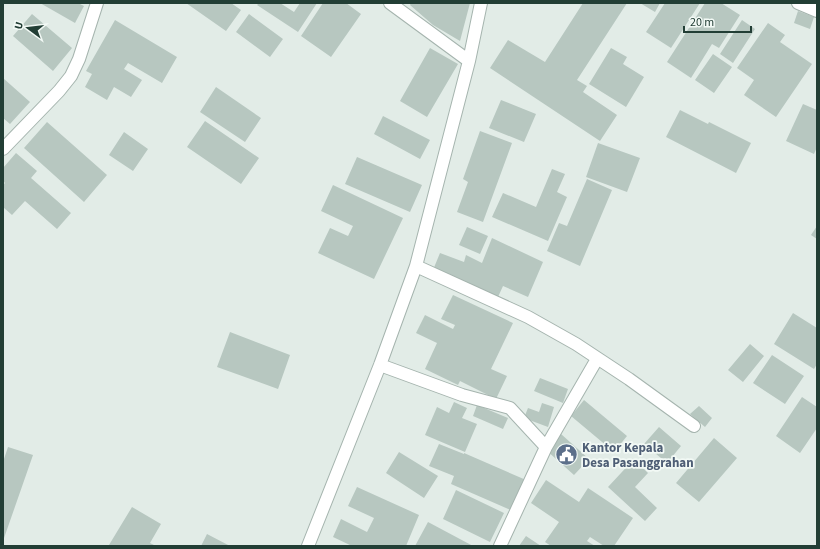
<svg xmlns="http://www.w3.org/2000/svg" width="820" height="549" viewBox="0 0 820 549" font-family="'Source Sans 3',sans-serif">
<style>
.building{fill:#b7c7c0}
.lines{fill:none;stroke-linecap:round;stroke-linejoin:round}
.minor-casing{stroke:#a5b4ae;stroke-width:14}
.minor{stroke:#fff;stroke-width:12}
.labels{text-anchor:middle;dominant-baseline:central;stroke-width:3.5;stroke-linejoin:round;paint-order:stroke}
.service-label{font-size:13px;font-weight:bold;fill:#4e5e75;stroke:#f2f9f5;text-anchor:start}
</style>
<rect width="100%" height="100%" fill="#e2ece7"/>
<path class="building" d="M40,3H78L84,6L75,23Z
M186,3H231L241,10L226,31Z
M259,3H280L294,12L300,3H317L298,32L257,5Z
M323,3H346L361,14L331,57L301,36Z
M411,3H470L460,41L433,25L410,5Z
M583,3H627L577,80L587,86L583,92L617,115L600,141L490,68L508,40L545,62Z
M640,3H660L655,12Z
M665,3H700L671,48L646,32Z
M705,3H721L740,15L719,48L712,44L691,78L667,62Z
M798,11L814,17L810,29L794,23Z
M32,14L72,48L53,71L13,36Z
M249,14L283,39L270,57L236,32Z
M115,20L177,57L162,83L128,63L124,69L142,80L131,97L114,87L107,100L85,87L92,74L86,71Z
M742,20L755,29L733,63L720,54Z
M768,23L785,35L780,42L812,64L776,117L744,95L754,80L737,68Z
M430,48L458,64L427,117L400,101Z
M611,48L627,57L623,64L644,77L626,107L589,84Z
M713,54L732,67L714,93L695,80Z
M3,78L30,102L10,124L3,118Z
M216,87L261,118L245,142L200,112Z
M501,100L536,114L524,142L489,128Z
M803,104L817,110V147L814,154L786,141Z
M680,110L708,124L709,122L751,143L736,173L666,137Z
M383,116L430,140L420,159L374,134Z
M205,121L259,158L241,184L187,147Z
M47,122L107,175L84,202L24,148Z
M480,131L512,143L483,222L457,212L468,182L463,179Z
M124,132L148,149L133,171L109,155Z
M598,143L640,158L627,192L586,177Z
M16,153L37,171L31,178L71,213L57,229L25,201L12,215L3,207V185L5,183L3,181V168Z
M357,157L422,185L410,212L345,184Z
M552,169L565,174L557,192L567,197L548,241L492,217L503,193L536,207Z
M587,179L612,190L580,266L547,251L559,223L567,226Z
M333,185L403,218L374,279L318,253L330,228L348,236L353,226L321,211Z
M817,226V239L811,235Z
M467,227L488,236L480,254L459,245Z
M492,238L543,262L528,297L503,286L498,297L433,270L440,253L464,262L466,255L482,263Z
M453,295L513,323L491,369L507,376L496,399L460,381L458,385L425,369L437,343L416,333L425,315L453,329L455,325L441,319Z
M793,313L817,328V364L814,369L774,344Z
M230,332L290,355L278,389L217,367Z
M750,344L764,356L743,382L728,370Z
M772,355L804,376L785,404L753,383Z
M540,378L568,389L563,403L534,391Z
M802,397L817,407V428L800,453L776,436Z
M584,400L627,436L614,452L571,416Z
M454,402L467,408L462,418L477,424L465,452L425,435L437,407L449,413Z
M542,403L554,407L548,427L524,418L528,408L539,412Z
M477,405L508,418L503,429L473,416Z
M699,406L712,418L705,427L690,414Z
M659,427L681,446L667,463L644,444Z
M561,434L589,459L574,475L546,450Z
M714,438L737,458L699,502L676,483Z
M439,444L464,454V453L526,480L513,511L451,484L454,476L429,466Z
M8,447L33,455L3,541V462Z
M399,452L438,476L424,498L386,473Z
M634,459L648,473L635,487L657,508L645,521L608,487Z
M546,480L579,502L588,488L633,518L614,546H604L590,537L587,541L595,546H551L545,542L559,522L531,503Z
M357,487L419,515L406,546H352L333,537L341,519L367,532L374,518L348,506Z
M456,490L504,513L490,542L443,519Z
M132,507L161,524L150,543L156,546L109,545Z
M428,522L473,546H415Z
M207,534L230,546H201Z
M526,536L541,546H519Z"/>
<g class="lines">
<defs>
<path id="minor" d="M390,3L469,61
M798,3L817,11
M3,149L59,91L71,76L79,59L97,3
M416,266L528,317L576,344L629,379L694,426
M380,365L462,395L510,408L546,447L597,359
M308,546L380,365L416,266L469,61L481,3
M500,546L546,447"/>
</defs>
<use href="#minor" class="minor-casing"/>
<use href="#minor" class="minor"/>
</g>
<defs>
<symbol id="civic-disc" viewBox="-11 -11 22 22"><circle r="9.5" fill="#5c6f8a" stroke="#f2f9f5"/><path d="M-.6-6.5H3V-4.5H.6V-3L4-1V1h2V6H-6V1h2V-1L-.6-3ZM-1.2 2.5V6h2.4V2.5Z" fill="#fff"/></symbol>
</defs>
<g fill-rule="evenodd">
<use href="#civic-disc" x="554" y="442" width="25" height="25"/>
</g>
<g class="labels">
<g class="service-label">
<text x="582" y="448">Kantor Kepala<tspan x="582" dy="15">Desa Pasanggrahan</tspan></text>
</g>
</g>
<rect width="820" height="549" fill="none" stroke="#223e35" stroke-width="8"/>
<g transform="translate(28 28) rotate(285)" stroke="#f2f9f5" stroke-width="3" paint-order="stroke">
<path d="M0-3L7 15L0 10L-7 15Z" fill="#223e35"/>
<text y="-6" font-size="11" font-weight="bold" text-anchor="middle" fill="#223e35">U</text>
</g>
<path d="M684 26v6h67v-6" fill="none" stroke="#223e35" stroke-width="2"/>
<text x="690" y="26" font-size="12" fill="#223e35" stroke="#f2f9f5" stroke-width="3" paint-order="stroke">20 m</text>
</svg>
